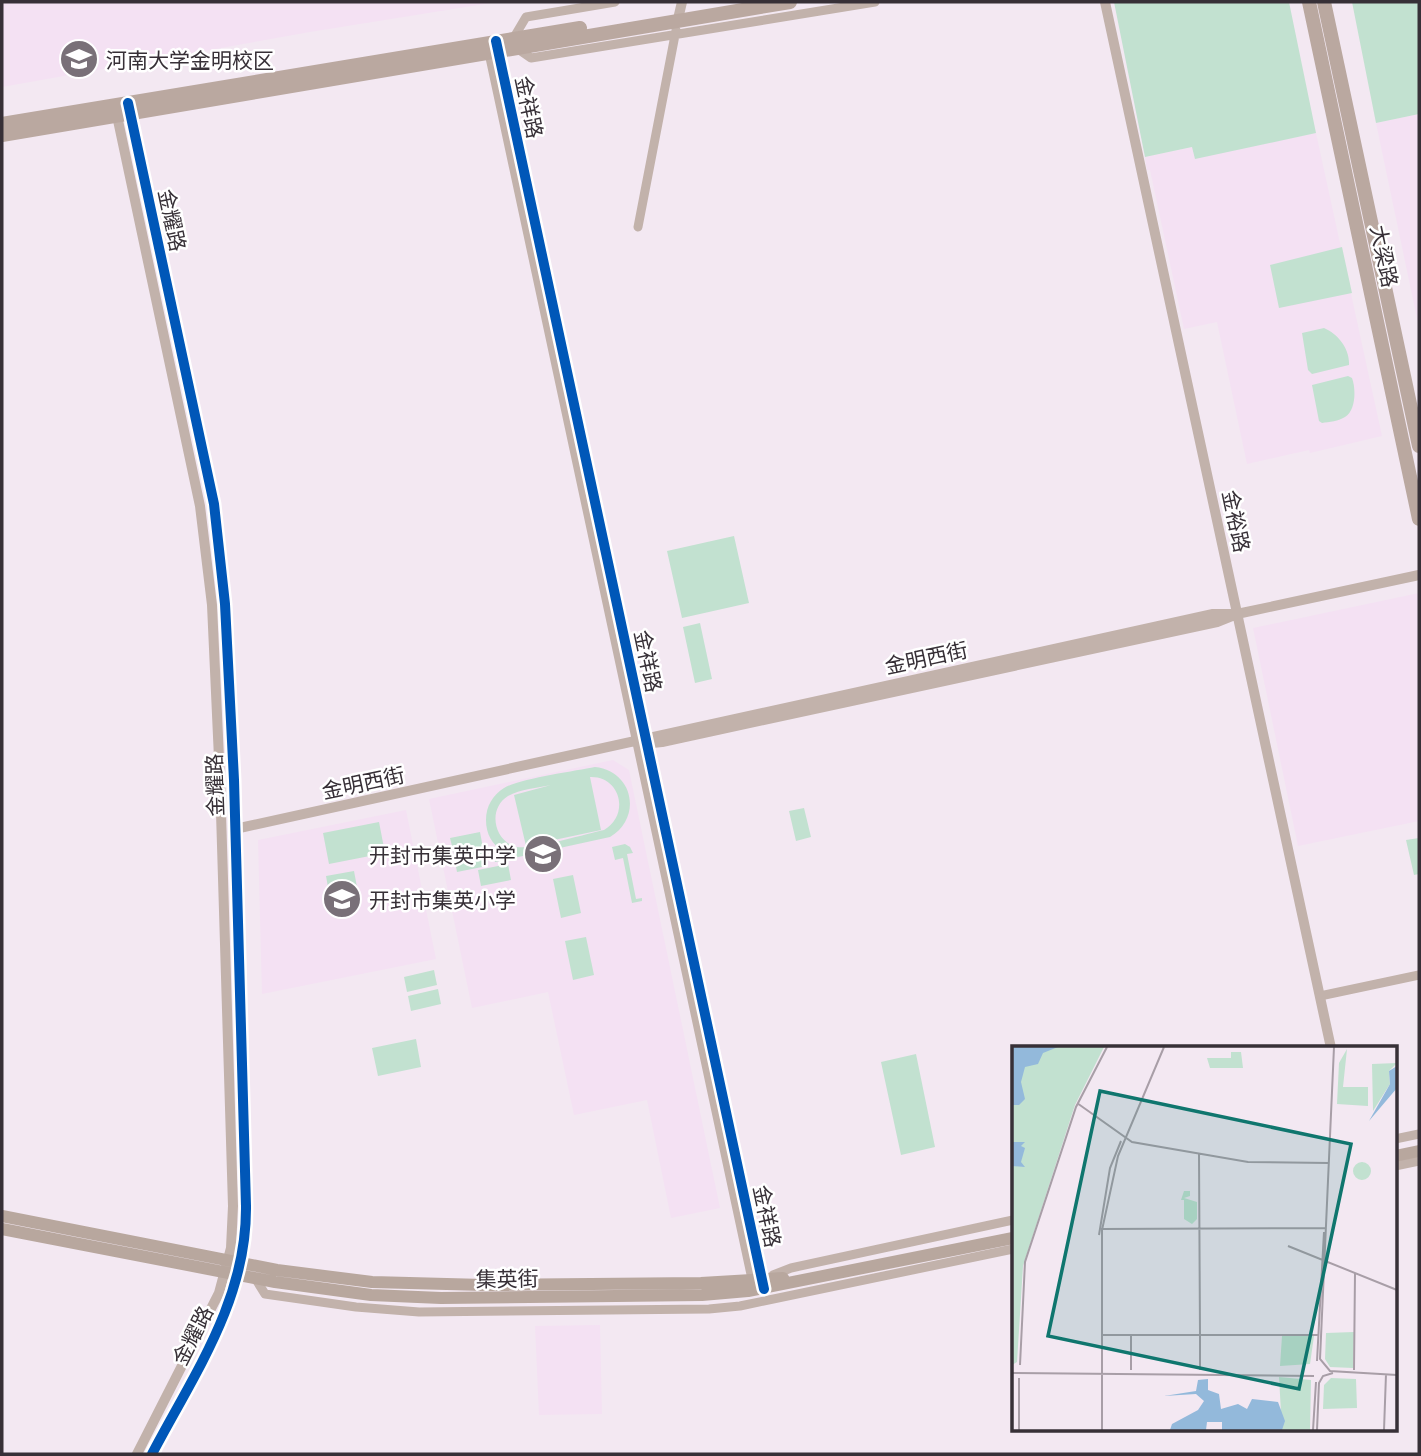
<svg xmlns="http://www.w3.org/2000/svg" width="1421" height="1456" viewBox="0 0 1421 1456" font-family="Lato,'Noto Sans SC',sans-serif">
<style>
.built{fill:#f4e1f3}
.green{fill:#c2e1d0;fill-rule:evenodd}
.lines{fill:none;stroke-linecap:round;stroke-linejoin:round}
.minor{stroke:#c2b2ab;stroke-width:9}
.tertiary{stroke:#c2b2ab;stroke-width:10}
.secondary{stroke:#b8a79e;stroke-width:12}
.primary{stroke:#baa8a0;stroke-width:14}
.cycleway-casing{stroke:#fff;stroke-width:15}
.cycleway{stroke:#0057b8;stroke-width:10}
.labels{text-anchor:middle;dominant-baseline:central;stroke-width:5;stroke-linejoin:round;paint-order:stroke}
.poi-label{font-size:21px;fill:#373037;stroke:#fff;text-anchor:start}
.street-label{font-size:21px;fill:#373037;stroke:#fff}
.inset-road{fill:none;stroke:#a89ea7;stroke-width:2}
.view{fill:#0f766e;fill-opacity:0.15;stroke:#0f766e;stroke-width:3.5}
.inset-edge{fill:none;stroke:#373037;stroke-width:3.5}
</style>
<rect width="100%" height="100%" fill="#f3e8f2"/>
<path class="built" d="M2,2H497L310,32L2,87Z
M1419,114V328L1376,123Z
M1316,133L1382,436L1310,453L1309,450L1247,464L1217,322L1184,329L1150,170H1147L1145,157L1193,147L1196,158Z
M1419,593V821L1298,846L1253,628Z
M613,760L629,770L720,1208L671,1218L647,1100L574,1115L548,992L472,1008L429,799Z
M406,810L436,959L262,994L258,840Z
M600,1325L602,1414L539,1415L535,1326Z"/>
<path class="green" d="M1114,2H1289L1316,133L1195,159L1192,147L1145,157Z
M1352,2H1419V114L1376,123Z
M1342,247L1352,293L1279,308L1270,265Z
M1324,328C1338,334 1350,349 1349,365L1312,374L1308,370L1302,333Z
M1348,376L1352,378C1356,389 1356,410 1345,417C1339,421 1329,422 1322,423L1319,421L1312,385Z
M734,536L749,603L682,618L667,551Z
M700,623L712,679L695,683L683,627Z
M595,767C633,771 643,817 610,837L495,862L493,855L503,852C492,844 486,834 486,820C486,806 493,795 504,788C518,779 575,771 595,767ZM590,777C621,776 630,815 604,830C585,834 533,850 517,847C494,842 487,809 508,796C520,789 538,788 551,785L514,795L526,846L601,830Z
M804,808L811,837L796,841L789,811Z
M379,822L385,853L329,864L323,833Z
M480,832L483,848L454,854L450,838Z
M1419,838V874L1414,875L1406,840Z
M625,844L630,847L633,853L627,854L636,899L642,898V901L632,903L623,858L615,860L612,847Z
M484,850L487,866L457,872L454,856Z
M508,864L511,880L481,886L478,870Z
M354,871L357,887L329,893L326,876Z
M573,875L581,913L561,918L553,879Z
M586,937L594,975L573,980L565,941Z
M434,970L437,985L407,992L404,977Z
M438,989L441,1004L411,1011L408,996Z
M416,1039L421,1067L378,1076L372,1048Z
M916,1054L935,1147L901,1155L881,1062Z"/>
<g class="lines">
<path class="minor" d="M513,39L526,17L615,2
M518,49L531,58L875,2
M638,227L676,30
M1320,996L1419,975
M1395,1139L1419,1134
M1395,1166L1419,1161
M773,1275L791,1268L1013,1220
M255,1278L265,1294L356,1307L419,1312L709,1309L740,1306L1013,1249"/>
<path class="tertiary" d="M1105,2L1331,1048
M678,19L682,2
M488,46L754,1286
M497,46L763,1286
M129,109L214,504L225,604L234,780L246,1206C247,1300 194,1374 152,1454
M116,111L200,506L212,605L220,780L233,1206L231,1248L219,1293L137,1454
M643,744L662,742L1217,622L1237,614L1419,575
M235,829L1213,614H1237"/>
<path class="secondary" d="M1395,1156L1419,1151
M2,1216L277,1270L372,1282L484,1285L701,1283L783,1278
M2,1229L275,1282L371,1295L441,1298L702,1295L748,1291L1013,1238"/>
<path class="primary" d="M1309,2L1419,519
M1324,2L1419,446
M2,124L580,28
M2,135L790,2"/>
<defs>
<path id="cycleway" d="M496,41L764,1289
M128,103L214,504L225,604L234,780L246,1206C247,1300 194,1374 152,1454"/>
</defs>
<use href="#cycleway" class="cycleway-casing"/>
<use href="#cycleway" class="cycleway"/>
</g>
<defs>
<symbol id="university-disc" viewBox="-11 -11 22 22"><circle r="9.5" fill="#797078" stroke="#fff"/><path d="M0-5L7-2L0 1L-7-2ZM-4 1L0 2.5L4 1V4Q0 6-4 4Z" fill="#fff"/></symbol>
<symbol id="school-disc" viewBox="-11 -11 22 22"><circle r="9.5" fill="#797078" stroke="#fff"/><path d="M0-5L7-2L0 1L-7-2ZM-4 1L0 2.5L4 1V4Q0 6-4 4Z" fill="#fff"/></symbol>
</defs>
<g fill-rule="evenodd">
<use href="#university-disc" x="57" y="37" width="44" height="44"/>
<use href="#school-disc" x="521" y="832" width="44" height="44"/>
<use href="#school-disc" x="320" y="877" width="44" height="44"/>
</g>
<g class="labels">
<g class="poi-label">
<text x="106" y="59">河南大学金明校区</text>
<text x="516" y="854" text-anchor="end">开封市集英中学</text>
<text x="369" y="899">开封市集英小学</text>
</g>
<g class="street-label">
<text transform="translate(530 107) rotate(78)">金祥路</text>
<text transform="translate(173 220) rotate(78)">金耀路</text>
<text transform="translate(1385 256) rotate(78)">大梁路</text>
<text transform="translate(1237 521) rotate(78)">金裕路</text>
<text transform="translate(926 657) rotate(-12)">金明西街</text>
<text transform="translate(649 661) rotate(78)">金祥路</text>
<text transform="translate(363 782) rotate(-12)">金明西街</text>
<text transform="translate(214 785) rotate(-92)">金耀路</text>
<text transform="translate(768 1216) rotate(78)">金祥路</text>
<text transform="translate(507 1278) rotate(-1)">集英街</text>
<text transform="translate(192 1335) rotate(-63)">金耀路</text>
</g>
</g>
<g transform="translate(1012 1046)">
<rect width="385" height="385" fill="#f3e8f2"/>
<path d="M0,1H92L63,59L11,220L5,316L0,319ZM335,3L331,41H356V60L325,58L327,17ZM219,6H229L231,22H198L195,12H219ZM385,17L377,25L378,38L361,65L360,18ZM341 125a9 9 0 1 1 18 0a9 9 0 1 1-18 0ZM172,145H178V150L172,152L185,156V173L180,178L172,173V154H169ZM342,286L341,322L318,321L313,313L314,287ZM270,290H302L298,318L268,320ZM267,331L299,334L298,384H270ZM319,332L344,333L345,362L311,363L312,339Z" fill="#c2e1d0"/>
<path d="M0,1H46L31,7L26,18L13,21L9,36L13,53L7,59H0ZM385,20V42L357,75L378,38L377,25ZM0,86L1,96H13L9,100L13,102L9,116L13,121L0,120ZM196,333V344L207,348L209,363L226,358L235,363L240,353L266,356L273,375L270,384H210V376H195L194,384H158L160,378L186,364L192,355L184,348L152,350L184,345L186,334Z" fill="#93b9db"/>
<path class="inset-road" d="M322,1L308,313L318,325L385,329M65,57L120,96L236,116L317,117M187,108L188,289M89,183L314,182M87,189L98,122L109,95M276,200L385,244M188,288V324M90,289H307M119,289V324M305,315L312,186M8,319L13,216L64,61L95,1M342,324L343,227M0,327L302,330M7,332V384M90,384V184L106,110L152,1M301,384L304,336M305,384L307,337L311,330L321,327M372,384L374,328"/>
<path class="view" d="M88,45L339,98L287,343L36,290Z"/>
<rect width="385" height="385" class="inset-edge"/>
</g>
<rect width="1421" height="1456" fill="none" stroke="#373037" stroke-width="7"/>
</svg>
